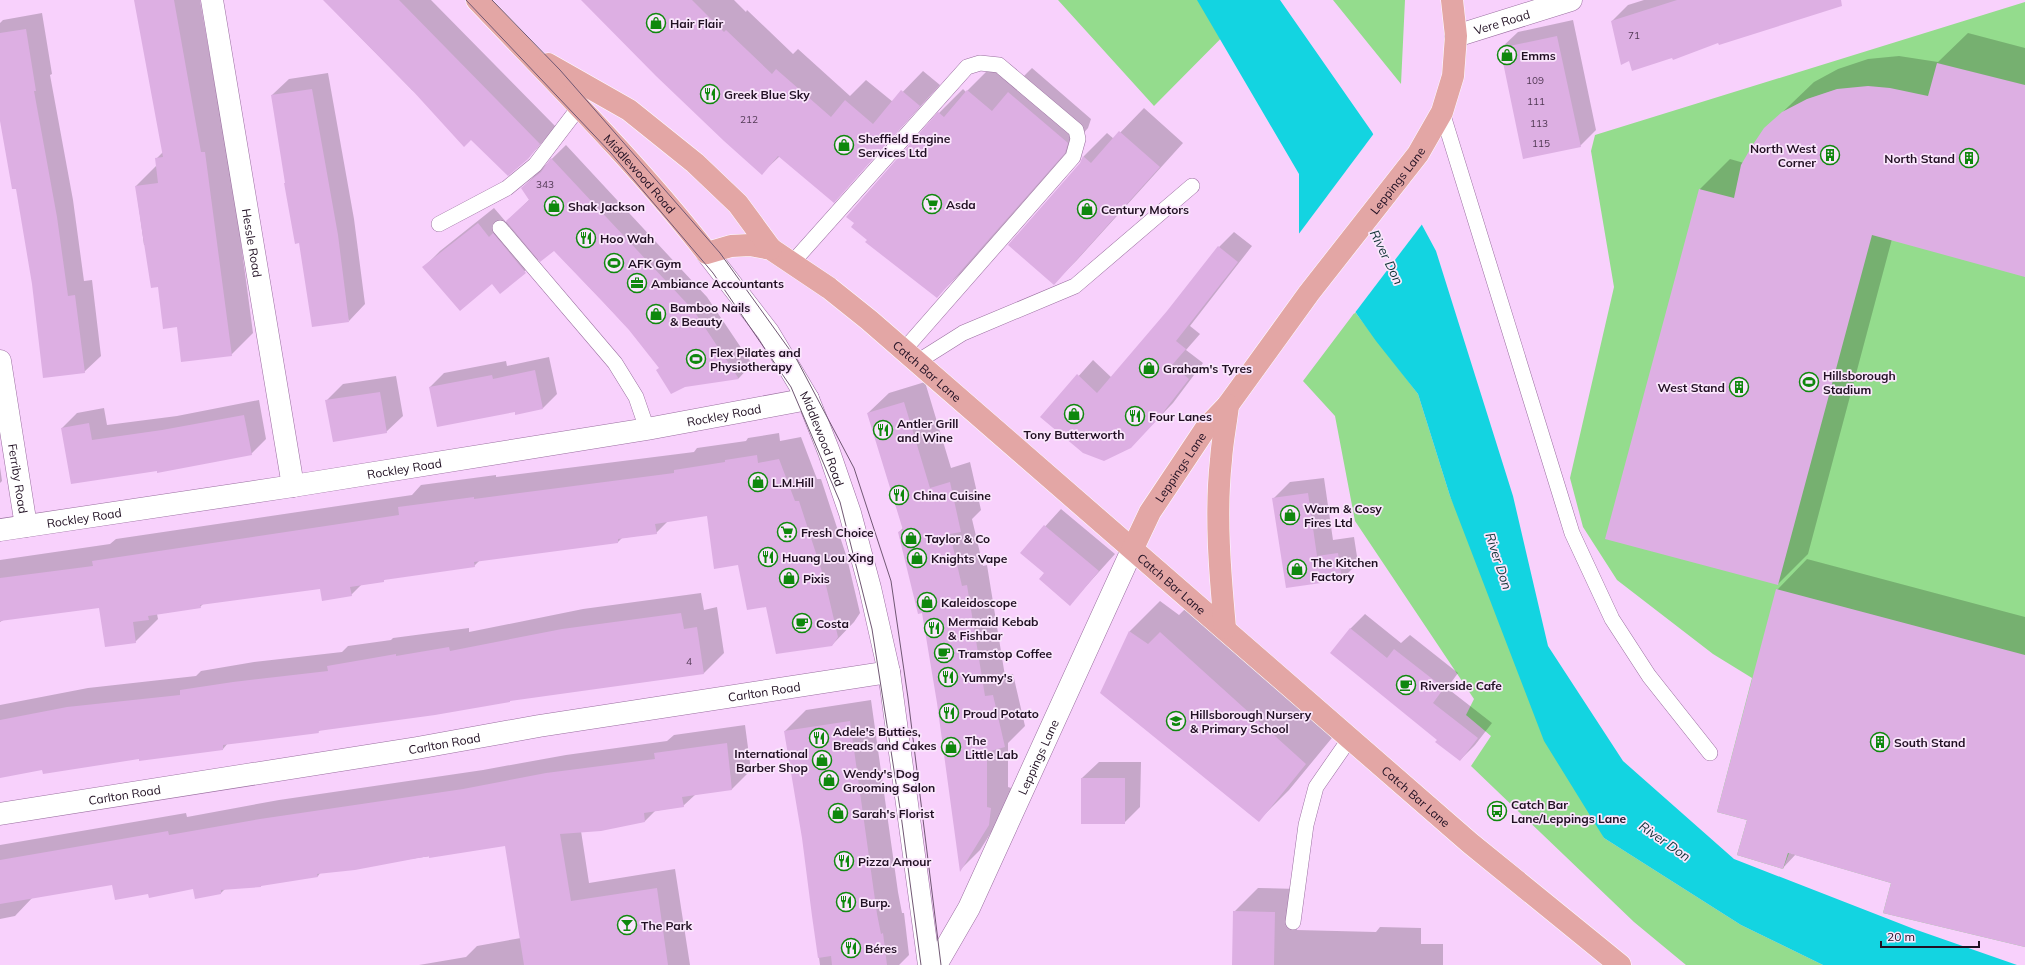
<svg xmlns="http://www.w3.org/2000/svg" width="2025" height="965" viewBox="0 0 2025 965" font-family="Mulish,sans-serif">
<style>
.green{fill:#94dc8d}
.water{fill:#13d4e1}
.pier{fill:#f8d1fc}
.shadow{fill:#0003}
.building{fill:#ddafe3}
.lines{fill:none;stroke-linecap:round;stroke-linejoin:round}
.service-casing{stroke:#996e9f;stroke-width:16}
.minor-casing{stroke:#996e9f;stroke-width:23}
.tertiary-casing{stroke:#996e9f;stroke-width:23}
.primary-casing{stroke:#fff;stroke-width:23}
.service{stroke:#fff;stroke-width:15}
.minor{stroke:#fff;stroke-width:22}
.tertiary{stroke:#fff;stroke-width:22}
.primary{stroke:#e3a6a5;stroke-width:22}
.tram{stroke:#705773;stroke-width:1}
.labels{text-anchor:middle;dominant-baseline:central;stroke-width:3.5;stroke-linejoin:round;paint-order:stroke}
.number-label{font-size:10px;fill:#503853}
.street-label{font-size:12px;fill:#211023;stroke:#fae6fc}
.poi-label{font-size:12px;font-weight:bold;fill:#211023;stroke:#fae6fc;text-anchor:start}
.water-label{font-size:13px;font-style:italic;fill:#0f3234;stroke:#fae6fc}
</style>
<rect width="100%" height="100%" fill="#f8d1fc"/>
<path class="green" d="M1058,0H1259L1154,106Z
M1333,0H1405L1401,84Z
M2025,2V947L1883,913L1891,883L1789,853L1783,869L1737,855L1747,820L1717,812L1752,678L1713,654L1617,580L1583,527L1570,478L1614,287L1591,151L1595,135Z
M1355,312L1418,394L1450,496L1604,838L1741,925L1823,965H1686L1634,922L1471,766L1491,736L1466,715L1474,699L1355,521L1335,416L1303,381Z"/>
<path class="water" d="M1197,0H1280L1372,132L1436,251L1513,496L1548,646L1623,761L1734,859L1914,929L2017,965H1823L1741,925L1604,838L1544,741L1450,496L1418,394L1376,341L1299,233V174Z"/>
<path class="pier" d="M1375,132L1423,223L1354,314L1298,235Z"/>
<path class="shadow" d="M135,0H200L223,131L226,130L253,333L231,355L178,326L159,286L146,245H144L136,186L157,165L156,159L163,152Z
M324,0H431L556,127L528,158L471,139L412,90Z
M582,0H734L746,12L747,10L793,54L798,49L850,96L866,80L893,102L923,71L940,85L834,201L780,156L762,173Z
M1644,0H1832L1719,42L1673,56L1630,59L1612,21L1628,5Z
M42,13L52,74L50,75L73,200L84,281L92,280L101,356L84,372L33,284L17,187L0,114V23L3,20Z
M1573,20L1596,130L1580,146L1501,48L1518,32Z
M1968,33L2025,48V276L1892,239L1808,554L1778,584L1700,189L1730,159L1744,163L1765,129L1814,82L1838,69L1868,59L1899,56L1938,62Z
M991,67L1014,86L1032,68L1091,119L1088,128L961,273L937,296L939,113L963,89L966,92Z
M328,73L354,219L365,304L349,321L286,182L272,95L289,79Z
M1144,108L1183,143L1077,260L1053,284L1084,156L1107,133L1114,139Z
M566,145L707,297L752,364L739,378L685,386L660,368L630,330L554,250L539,259L500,292L492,283L424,267L440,251L494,208L506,222L530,199L522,188Z
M1234,232L1252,246L1190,326L1200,334L1186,350L1203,363L1173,403L1145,432L1042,417L1093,360L1112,378L1168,312L1219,247Z
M549,357L557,394L543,408L430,387L444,373L506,361L507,366Z
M396,376L403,416L386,432L326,401L343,384Z
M925,382L951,468L970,462L981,510L972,519L983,566L987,565L1005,676L1013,674L1025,726L1008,743V787L1011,788L1009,804L980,850L961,869L938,703L923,611L899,532L903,528L868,413L889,393Z
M259,400L266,439L251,454L158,470L62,428L77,413L104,408L107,425L177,416Z
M779,433L780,441L801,437L817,479H821L847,558L860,613L854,622L832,645L767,606L707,515L668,521L656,533L622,538L618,542L480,560L474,566L386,578L383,581L362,584L351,595L321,588L204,603L200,607L157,614L158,619L135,642L100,606L5,619L0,622V560L110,544L116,539L412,495L421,485L496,475V477L694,452L697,448L746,441L748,438Z
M0,467L2,481L0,483Z
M1324,478L1333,540L1354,537L1358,563L1342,579L1287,587L1273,499L1290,482Z
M1061,509L1115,554L1070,604L1046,573L1021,553Z
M1807,559L2025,617V946L1893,883L1796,854L1783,868L1748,820L1777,590Z
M701,593L704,610L717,607L724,653L704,673L511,700L320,730L318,732L228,743L223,749L43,769L0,777V705L88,688L196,676L201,671L254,662L342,652L348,646L391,640L393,638L469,628V632L583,609Z
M1160,601L1179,615L1191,603L1336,733L1289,790L1259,820L1102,692L1130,631Z
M1365,614L1401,643L1410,635L1458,673L1447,688L1492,723L1475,745L1460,760L1438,739L1350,629Z
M871,700L898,892L902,913H904L909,955L899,965H820L803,837L785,731L806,710Z
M745,725L751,770L732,789L696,794L683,806L655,811L645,821L581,831L589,883L675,869L690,965H419L466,957L477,946L521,938L506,845L321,872L318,876L263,884L261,886L225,889L221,893L194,888L149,893L113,884L33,897L15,916L0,919V845L186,813L187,817L279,800L483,770L566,755L667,741L674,735Z
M1099,762H1141L1140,807L1124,823L1082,778Z
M1258,888L1298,889L1297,930L1376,932L1380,927L1421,928V944H1443V965H1233L1234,912Z"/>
<path class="building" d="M134,0H174L201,152H205L232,356L181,362L177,327L163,329L158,287L151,288L135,186L158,183L155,158L163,157Z
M323,0H399L540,144L528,159L508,176L471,140L464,147L412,90Z
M581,0H692L724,32L726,30L772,74L776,69L831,117L845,100L873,124L901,90L920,106L834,203L778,156L762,175L724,141L656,76Z
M1677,0H1841L1842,6L1719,45L1718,43L1673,60L1672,58L1632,71L1629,61L1621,65L1611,21Z
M26,29L36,91H34L57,217L68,296L75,295L85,373L43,378L32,284L16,189H12L0,121V33Z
M1557,36L1581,147L1523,159L1500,48Z
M1937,63L2025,85V277L1872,235L1778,585L1605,539L1699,189L1734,198L1741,165L1752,146L1764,128L1782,112L1807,99L1837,89L1868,86L1890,88L1928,96Z
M312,89L338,235L349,322L312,327L299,243L295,244L284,183H285L271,95Z
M967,90L992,111L1008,92L1068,143L1065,153L937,298L865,242L867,240L851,227L854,223L846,217L938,112L944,117Z
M1119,131L1160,167L1054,285L1008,245L1080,163L1083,156L1091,163Z
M551,158L694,311L739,379L685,387L671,394L656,370L659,368L629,330L603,302L554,251L540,262L506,221L529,200L521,188L541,172Z
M478,223L489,237L493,233L526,273L500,294L492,284L460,311L422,267Z
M1218,246L1238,262L1176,341L1186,349L1172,365L1189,379L1158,419L1131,448L1104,461L1083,453L1040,417L1077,374L1097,393L1167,311Z
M535,370L543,409L515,415V412L437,427L429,387L492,375L493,379Z
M380,392L387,433L333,442L325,400Z
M904,402L930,488L950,482L961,532L950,534L962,586L967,585L985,696L993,695L1005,747L987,752V807L991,808L989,825L960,872L937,703L922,613L918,614L898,532L903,530L867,413Z
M244,415L252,455L157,473V471L71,484L61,428L89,423L92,440L162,430Z
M757,455L758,463L779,459L795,501H799L825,581L838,637L832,646L776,654L766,607L747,610L738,565L714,569L707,516L655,524L657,534L618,539V543L474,562L475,567L384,580V582L350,587L352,596L322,601L320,589L200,605L201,608L148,616L149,620L133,622L136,643L105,647L99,608L0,621V578L93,566L92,561L399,515L398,507L474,497V499L674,473V470L725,462V460Z
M1308,493L1317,556L1338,553L1342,580L1286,588L1272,498Z
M1044,525L1099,571L1070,606L1039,579L1044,573L1020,553Z
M1776,589L2025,655V947L1883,913L1891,883L1788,853L1783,869L1737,855L1747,820L1717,812Z
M681,613L684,629L697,627L704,674L510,701V702L435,715L318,731L319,733L223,745V750L139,761V759L43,774L42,770L0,778V720L67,707L180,695V690L233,682L328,671L327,666L396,654V656L449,647L450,651L562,629Z
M1350,628L1387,658L1394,649L1444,688L1433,703L1478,738L1460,761L1435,742L1437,740L1330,653Z
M1129,631L1148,644L1160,632L1306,764L1259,822L1100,693Z
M850,721L877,914L881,934L883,933L887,965H832L831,956L818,958L812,916L802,838L784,731Z
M727,743L732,790L682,797L684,807L644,813L645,822L601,831L560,834L571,901L657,888L668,965H524L505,846L429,858V856L355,870L317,874L318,877L261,886V887L221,890V894L195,899L193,889L149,898L148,894L115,900L112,885L0,904V860L168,831L169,835L260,819L463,789L546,773L655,759L654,753Z
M1081,778H1125V824H1081Z
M1233,911L1275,912L1274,965H1232Z"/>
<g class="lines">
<defs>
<path id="service" d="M1442,112L1572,533L1612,619L1649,676L1710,753
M439,224L507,188L535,165L580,106
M500,228L615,363L636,397L647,429
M792,263L967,67L980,63L999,65L1076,130L1078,139L1073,157L903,351
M917,362L963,333L1075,286L1192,186
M1293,922L1306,825L1316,787L1350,738"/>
<g id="minor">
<path id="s1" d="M212,0L293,486"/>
<path id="s2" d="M1456,36L1571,0"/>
<path id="s3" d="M0,361L26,526"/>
<path id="s4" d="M0,530L293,486L647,429L808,399"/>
<path id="s5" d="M0,814L417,748L539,726L889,672"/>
</g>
<g id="tertiary">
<path id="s6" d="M707,253L768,332L808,399L829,452L850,513L870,588L889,672L929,965"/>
<path id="s7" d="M936,965L969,908L1133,548"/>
</g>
<g id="primary">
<path id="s8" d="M477,0C555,82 637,163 707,253L731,246L750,245L771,249L829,288L869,320L1470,843L1620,965"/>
<path d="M548,64L629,110L695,163L738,204L771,249"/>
<path id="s9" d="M1133,548L1150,512L1206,428L1228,405L1309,293L1418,154L1442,112L1453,76L1456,36L1452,0"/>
<path d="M1225,628C1220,573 1215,515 1221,460C1222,442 1226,424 1228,405"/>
</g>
</defs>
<use href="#service" class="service-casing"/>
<use href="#minor" class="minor-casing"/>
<use href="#tertiary" class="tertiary-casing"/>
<use href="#primary" class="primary-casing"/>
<use href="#service" class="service"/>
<use href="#minor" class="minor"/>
<use href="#tertiary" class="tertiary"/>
<use href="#primary" class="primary"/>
<path class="tram" d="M466,0L611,153L713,273L791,387L840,502L872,629L901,815L921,965
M492,0L560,70L720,253L797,360L854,468L891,581L908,698L941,965"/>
</g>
<defs>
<symbol id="shop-ring" viewBox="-11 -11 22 22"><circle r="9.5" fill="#fae6fc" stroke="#0f880d" stroke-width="1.5"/><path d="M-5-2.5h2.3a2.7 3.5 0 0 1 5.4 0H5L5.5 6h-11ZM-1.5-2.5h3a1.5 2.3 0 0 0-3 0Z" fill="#0f880d"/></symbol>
<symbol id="restaurant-ring" viewBox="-11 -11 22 22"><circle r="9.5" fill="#fae6fc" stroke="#0f880d" stroke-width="1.5"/><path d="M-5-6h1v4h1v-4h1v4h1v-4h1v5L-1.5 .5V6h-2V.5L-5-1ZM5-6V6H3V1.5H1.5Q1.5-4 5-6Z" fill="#0f880d"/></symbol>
<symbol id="building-ring" viewBox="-11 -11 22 22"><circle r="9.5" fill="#fae6fc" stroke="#0f880d" stroke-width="1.5"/><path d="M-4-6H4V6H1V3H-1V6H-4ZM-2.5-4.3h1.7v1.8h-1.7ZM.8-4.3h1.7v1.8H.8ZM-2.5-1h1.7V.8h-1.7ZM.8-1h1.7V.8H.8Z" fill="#0f880d"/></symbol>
<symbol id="supermarket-ring" viewBox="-11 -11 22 22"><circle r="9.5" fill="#fae6fc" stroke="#0f880d" stroke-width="1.5"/><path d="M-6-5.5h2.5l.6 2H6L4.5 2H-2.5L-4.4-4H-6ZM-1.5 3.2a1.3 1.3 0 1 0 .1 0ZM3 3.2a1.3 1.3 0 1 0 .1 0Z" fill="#0f880d"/></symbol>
<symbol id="stadium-ring" viewBox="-11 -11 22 22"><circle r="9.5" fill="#fae6fc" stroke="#0f880d" stroke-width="1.5"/><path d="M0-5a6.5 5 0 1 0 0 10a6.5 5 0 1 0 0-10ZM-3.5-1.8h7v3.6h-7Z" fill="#0f880d"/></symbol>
<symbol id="office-ring" viewBox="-11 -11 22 22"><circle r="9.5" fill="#fae6fc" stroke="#0f880d" stroke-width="1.5"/><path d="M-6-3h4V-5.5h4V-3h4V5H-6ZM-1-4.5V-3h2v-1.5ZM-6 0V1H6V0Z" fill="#0f880d"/></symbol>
<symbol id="cafe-ring" viewBox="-11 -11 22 22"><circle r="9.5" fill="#fae6fc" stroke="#0f880d" stroke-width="1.5"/><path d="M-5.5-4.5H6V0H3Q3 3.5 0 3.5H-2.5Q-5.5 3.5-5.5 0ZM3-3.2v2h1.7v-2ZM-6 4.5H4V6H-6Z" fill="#0f880d"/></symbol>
<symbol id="school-ring" viewBox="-11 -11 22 22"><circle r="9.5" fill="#fae6fc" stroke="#0f880d" stroke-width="1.5"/><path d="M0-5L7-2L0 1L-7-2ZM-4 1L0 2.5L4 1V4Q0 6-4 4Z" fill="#0f880d"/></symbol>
<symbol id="bus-ring" viewBox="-11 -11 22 22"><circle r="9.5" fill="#fae6fc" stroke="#0f880d" stroke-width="1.5"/><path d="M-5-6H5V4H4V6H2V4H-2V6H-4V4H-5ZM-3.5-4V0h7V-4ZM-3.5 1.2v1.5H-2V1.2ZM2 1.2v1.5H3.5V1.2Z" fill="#0f880d"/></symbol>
<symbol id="bar-ring" viewBox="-11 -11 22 22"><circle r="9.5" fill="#fae6fc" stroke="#0f880d" stroke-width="1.5"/><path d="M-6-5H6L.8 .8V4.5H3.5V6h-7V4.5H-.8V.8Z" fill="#0f880d"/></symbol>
</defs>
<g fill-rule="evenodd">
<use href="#shop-ring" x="645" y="12" width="22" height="22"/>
<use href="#shop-ring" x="1496" y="44" width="22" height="22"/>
<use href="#restaurant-ring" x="699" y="83" width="22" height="22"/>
<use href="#shop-ring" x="833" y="134" width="22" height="22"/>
<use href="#building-ring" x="1819" y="144" width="22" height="22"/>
<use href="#building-ring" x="1958" y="147" width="22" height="22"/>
<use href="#supermarket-ring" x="921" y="193" width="22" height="22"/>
<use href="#shop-ring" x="543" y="195" width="22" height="22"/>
<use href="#shop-ring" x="1076" y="198" width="22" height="22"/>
<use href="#restaurant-ring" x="575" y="227" width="22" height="22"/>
<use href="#stadium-ring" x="603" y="252" width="22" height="22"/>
<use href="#office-ring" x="626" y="272" width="22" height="22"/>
<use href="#shop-ring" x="645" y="303" width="22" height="22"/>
<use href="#stadium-ring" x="685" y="348" width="22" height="22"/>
<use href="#shop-ring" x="1138" y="357" width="22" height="22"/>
<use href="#stadium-ring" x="1798" y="371" width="22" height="22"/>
<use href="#building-ring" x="1728" y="376" width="22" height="22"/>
<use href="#shop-ring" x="1063" y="403" width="22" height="22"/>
<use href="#restaurant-ring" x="1124" y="405" width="22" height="22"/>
<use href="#restaurant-ring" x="872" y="419" width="22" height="22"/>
<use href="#shop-ring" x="747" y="471" width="22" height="22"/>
<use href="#restaurant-ring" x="888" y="484" width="22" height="22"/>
<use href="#shop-ring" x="1279" y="504" width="22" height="22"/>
<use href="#supermarket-ring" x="776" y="521" width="22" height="22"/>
<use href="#shop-ring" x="900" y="527" width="22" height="22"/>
<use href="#restaurant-ring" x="757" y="546" width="22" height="22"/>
<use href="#shop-ring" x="906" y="547" width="22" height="22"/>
<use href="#shop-ring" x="1286" y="558" width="22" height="22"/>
<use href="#shop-ring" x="778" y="567" width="22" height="22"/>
<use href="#shop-ring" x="916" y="591" width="22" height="22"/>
<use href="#cafe-ring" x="791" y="612" width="22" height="22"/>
<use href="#restaurant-ring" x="923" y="617" width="22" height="22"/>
<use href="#cafe-ring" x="933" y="642" width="22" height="22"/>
<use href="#restaurant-ring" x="937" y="666" width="22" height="22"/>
<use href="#cafe-ring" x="1395" y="674" width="22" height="22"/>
<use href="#restaurant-ring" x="938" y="702" width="22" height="22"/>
<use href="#school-ring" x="1165" y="710" width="22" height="22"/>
<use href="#restaurant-ring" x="808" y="727" width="22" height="22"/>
<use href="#building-ring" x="1869" y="731" width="22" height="22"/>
<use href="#shop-ring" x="940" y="736" width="22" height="22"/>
<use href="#shop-ring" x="811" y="749" width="22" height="22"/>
<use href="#shop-ring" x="818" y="769" width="22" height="22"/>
<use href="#bus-ring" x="1486" y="800" width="22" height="22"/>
<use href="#shop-ring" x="827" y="802" width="22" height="22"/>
<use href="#restaurant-ring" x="833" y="850" width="22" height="22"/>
<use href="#restaurant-ring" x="835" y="891" width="22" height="22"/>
<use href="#bar-ring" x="616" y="914" width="22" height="22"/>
<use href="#restaurant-ring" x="840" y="937" width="22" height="22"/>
</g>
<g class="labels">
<g class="number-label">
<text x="1634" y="35">71</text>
<text x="1535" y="80">109</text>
<text x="1536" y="101">111</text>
<text x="749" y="119">212</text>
<text x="1539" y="123">113</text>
<text x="1541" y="143">115</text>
<text x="545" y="184">343</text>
<text x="689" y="661">4</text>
</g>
<g class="street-label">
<text stroke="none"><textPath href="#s2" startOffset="48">Vere Road</textPath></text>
<text stroke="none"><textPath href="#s8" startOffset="238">Middlewood Road</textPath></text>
<text stroke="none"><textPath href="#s9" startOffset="454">Leppings Lane</textPath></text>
<text stroke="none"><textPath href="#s1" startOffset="246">Hessle Road</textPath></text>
<text stroke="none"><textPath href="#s8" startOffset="606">Catch Bar Lane</textPath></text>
<text stroke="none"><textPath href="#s4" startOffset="733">Rockley Road</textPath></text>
<text stroke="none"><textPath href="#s6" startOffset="220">Middlewood Road</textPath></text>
<text stroke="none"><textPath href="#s9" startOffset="94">Leppings Lane</textPath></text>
<text stroke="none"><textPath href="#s4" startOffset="409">Rockley Road</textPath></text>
<text stroke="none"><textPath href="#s3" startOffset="119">Ferriby Road</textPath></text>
<text stroke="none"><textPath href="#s4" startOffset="85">Rockley Road</textPath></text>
<text stroke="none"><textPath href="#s8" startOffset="930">Catch Bar Lane</textPath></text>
<text stroke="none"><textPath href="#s5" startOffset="774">Carlton Road</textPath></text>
<text stroke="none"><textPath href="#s5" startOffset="450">Carlton Road</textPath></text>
<text stroke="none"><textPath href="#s7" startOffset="232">Leppings Lane</textPath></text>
<text stroke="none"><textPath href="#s5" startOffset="126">Carlton Road</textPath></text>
<text stroke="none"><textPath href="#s8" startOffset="1254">Catch Bar Lane</textPath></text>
</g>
<g class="poi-label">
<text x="670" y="23">Hair Flair</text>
<text x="1521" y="55">Emms</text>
<text x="724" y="94">Greek Blue Sky</text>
<text x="858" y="138">Sheffield Engine<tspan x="858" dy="14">Services Ltd</tspan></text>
<text x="1816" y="148" text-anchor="end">North West<tspan x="1816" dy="14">Corner</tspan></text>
<text x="1955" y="158" text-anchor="end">North Stand</text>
<text x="946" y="204">Asda</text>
<text x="568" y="206">Shak Jackson</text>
<text x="1101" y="209">Century Motors</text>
<text x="600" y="238">Hoo Wah</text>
<text x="628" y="263">AFK Gym</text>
<text x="651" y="283">Ambiance Accountants</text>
<text x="670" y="307">Bamboo Nails<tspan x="670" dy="14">&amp; Beauty</tspan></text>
<text x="710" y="352">Flex Pilates and<tspan x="710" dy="14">Physiotherapy</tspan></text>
<text x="1163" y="368">Graham's Tyres</text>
<text x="1823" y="375">Hillsborough<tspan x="1823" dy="14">Stadium</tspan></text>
<text x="1725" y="387" text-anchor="end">West Stand</text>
<text x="1149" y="416">Four Lanes</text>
<text x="897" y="423">Antler Grill<tspan x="897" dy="14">and Wine</tspan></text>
<text x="1074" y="434" text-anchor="middle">Tony Butterworth</text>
<text x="772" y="482">L.M.Hill</text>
<text x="913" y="495">China Cuisine</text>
<text x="1304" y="508">Warm &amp; Cosy<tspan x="1304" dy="14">Fires Ltd</tspan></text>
<text x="801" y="532">Fresh Choice</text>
<text x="925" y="538">Taylor &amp; Co</text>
<text x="782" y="557">Huang Lou Xing</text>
<text x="931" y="558">Knights Vape</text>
<text x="1311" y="562">The Kitchen<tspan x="1311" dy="14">Factory</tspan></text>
<text x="803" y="578">Pixis</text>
<text x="941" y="602">Kaleidoscope</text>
<text x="948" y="621">Mermaid Kebab<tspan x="948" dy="14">&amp; Fishbar</tspan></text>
<text x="816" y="623">Costa</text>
<text x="958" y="653">Tramstop Coffee</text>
<text x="962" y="677">Yummy's</text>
<text x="1420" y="685">Riverside Cafe</text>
<text x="963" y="713">Proud Potato</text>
<text x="1190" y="714">Hillsborough Nursery<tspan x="1190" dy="14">&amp; Primary School</tspan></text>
<text x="833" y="731">Adele's Butties,<tspan x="833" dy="14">Breads and Cakes</tspan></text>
<text x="965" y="740">The<tspan x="965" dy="14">Little Lab</tspan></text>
<text x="1894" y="742">South Stand</text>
<text x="808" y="753" text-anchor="end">International<tspan x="808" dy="14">Barber Shop</tspan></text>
<text x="843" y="773">Wendy's Dog<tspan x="843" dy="14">Grooming Salon</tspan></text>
<text x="1511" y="804">Catch Bar<tspan x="1511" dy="14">Lane/Leppings Lane</tspan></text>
<text x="852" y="813">Sarah's Florist</text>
<text x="858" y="861">Pizza Amour</text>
<text x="860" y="902">Burp.</text>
<text x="641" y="925">The Park</text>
<text x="865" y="948">Béres</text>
</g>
<g class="water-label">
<text transform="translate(1387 257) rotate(64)">River Don</text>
<text transform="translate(1499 561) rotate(72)">River Don</text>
<text transform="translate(1665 841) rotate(35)">River Don</text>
</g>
</g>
<path d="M1881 941v6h98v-6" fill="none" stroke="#211023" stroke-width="2"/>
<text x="1887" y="941" font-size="12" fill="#211023" stroke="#fae6fc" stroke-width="3" paint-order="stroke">20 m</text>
</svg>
